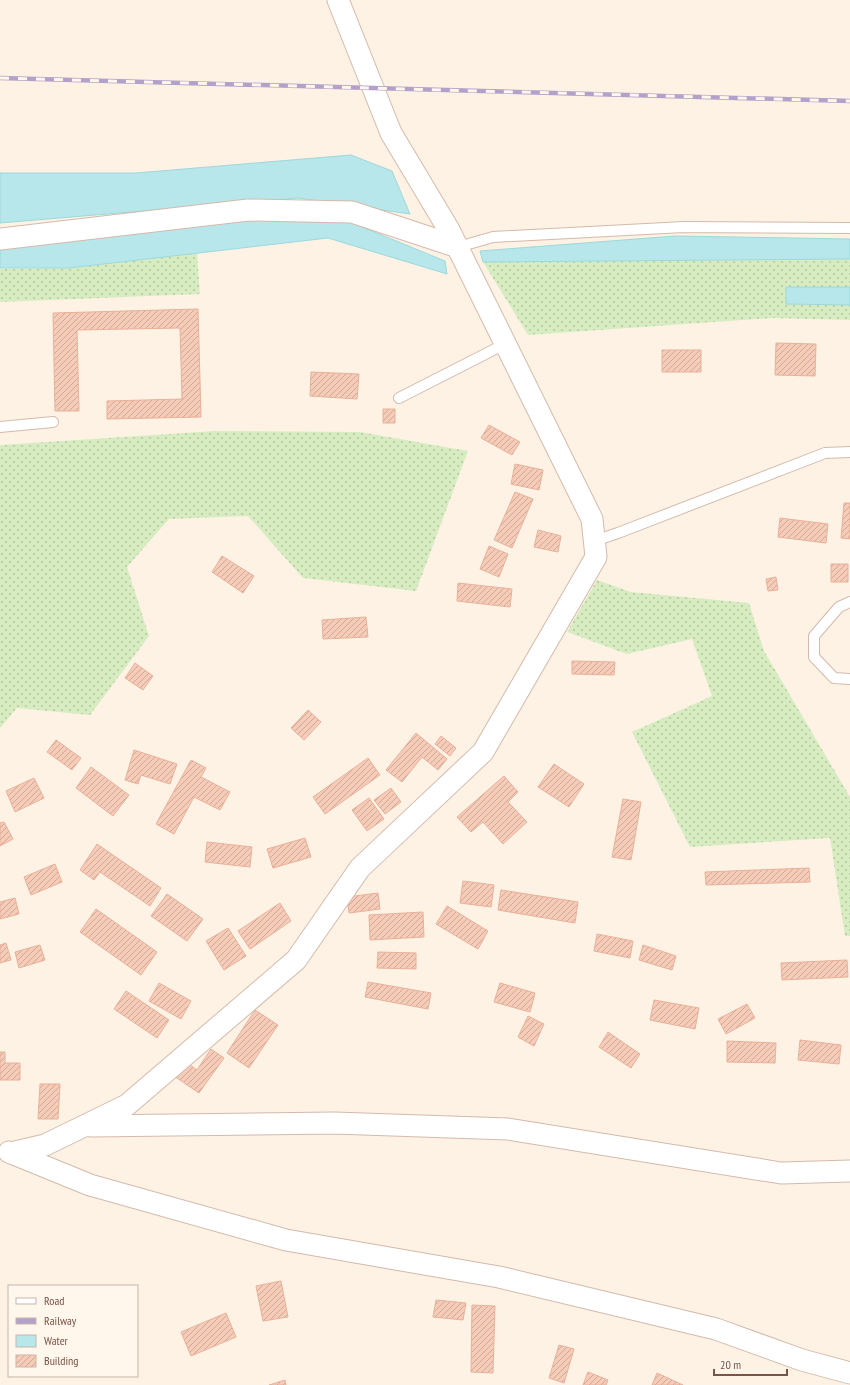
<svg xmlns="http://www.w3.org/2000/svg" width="850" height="1385" viewBox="0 0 850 1385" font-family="'PT Sans Narrow',sans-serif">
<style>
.grass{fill:url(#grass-dots)}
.water{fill:#b7e7ea;stroke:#9cd8dc}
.building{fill:url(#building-hatch);stroke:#eab098}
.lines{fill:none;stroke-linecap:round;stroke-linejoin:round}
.lane-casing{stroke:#d3baac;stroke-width:12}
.street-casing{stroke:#d3baac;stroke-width:23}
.lane{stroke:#fff;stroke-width:10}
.street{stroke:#fff;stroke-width:21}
.rail-casing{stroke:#b3a1c9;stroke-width:4.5}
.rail{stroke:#fff6ec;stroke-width:3;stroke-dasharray:9;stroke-linecap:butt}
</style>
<defs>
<pattern id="grass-dots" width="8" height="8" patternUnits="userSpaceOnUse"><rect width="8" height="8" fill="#d7edc1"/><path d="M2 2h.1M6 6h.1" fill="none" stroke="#b3c39f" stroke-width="1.8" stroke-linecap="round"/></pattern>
<pattern id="building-hatch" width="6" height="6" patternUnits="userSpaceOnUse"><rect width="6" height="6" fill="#f6ccb9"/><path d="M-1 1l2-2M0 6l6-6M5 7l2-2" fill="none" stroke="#cca898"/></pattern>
</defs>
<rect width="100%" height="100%" fill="#fef2e4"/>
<path class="grass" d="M197,253L200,294L0,302V269L69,268Z
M850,259V287H786V304L850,305V320L773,318L528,335L483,262Z
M215,431L360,432L468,451L416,591L303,578L248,516L169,519L127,567L149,636L90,715L17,708L0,728V445Z
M597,580L631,592L749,603L764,651L850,797V936H845L830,838L690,847L632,732L712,696L692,639L627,654L567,632Z"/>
<path class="water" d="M351,155L392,171L410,214L298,198L0,223V173H136Z
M247,220H345L445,261L447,274L328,238L69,268H0V248Z
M675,236L850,239V259L483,262L480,251Z
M786,287H850V305L786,304Z"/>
<path class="building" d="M198,309L201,417L107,419V401L182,399L180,328L77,330L79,411H55L53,313Z
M776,343L816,344L815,376L775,375Z
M662,350H701V372H662Z
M311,372L359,374L357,399L310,396Z
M383,409H395V423H383Z
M489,425L520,442L512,455L481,438Z
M515,464L543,470L539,490L511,484Z
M515,492L533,499L512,548L494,540Z
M844,503H850V539L841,538Z
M780,518L828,524L826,543L778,537Z
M538,530L561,536L558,552L534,547Z
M489,546L508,554L499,577L480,569Z
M222,556L254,576L243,593L212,572Z
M831,564H848V582H831Z
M776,577L778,590L768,591L766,579Z
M458,583L512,589L510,607L457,601Z
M366,617L368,637L323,639L322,620Z
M572,661L615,662L614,675L572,674Z
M135,663L153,676L143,690L125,678Z
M308,710L321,722L304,740L291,728Z
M416,733L447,759L438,770L422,757L402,782L386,770Z
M441,736L456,748L450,756L435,744Z
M56,740L81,758L72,770L47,752Z
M134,750L177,764L170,784L141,775L138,784L125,780Z
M368,758L380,775L325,814L313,797Z
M191,760L206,768L201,777L230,792L220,810L194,797L174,834L156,824Z
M554,764L584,784L569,807L538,787Z
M91,767L129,795L113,816L76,788Z
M504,776L518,792L508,802L527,822L503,844L483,822L471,832L457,817Z
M34,778L44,798L15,812L6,791Z
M391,788L401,802L385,814L374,800Z
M369,798L384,819L367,831L352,810Z
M623,799L641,802L631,860L612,857Z
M4,822L13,839L0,846V823Z
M305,838L311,857L273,868L267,849Z
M207,842L252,847L250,867L205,862Z
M97,844L161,888L150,906L100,872L94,880L80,870Z
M55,864L62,882L31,895L24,877Z
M809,868L810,882L706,885L705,872Z
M463,881L494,885L491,907L460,903Z
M501,890L578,902L575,923L498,910Z
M378,893L380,909L349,913L347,897Z
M167,894L203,919L187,941L151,916Z
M15,898L19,914L0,919V902Z
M280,903L291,921L250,949L238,931Z
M447,906L488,931L478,949L436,924Z
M96,909L157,952L141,975L80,932Z
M423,912L424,937L370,940L369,915Z
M228,928L246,956L224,970L206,941Z
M597,934L633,941L630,958L594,951Z
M6,943L11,960L0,963V945Z
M40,945L45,960L19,968L15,952Z
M643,945L676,956L672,970L639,960Z
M378,952L416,953V969L377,968Z
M847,960L848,977L782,980L781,963Z
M368,982L431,993L428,1009L365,997Z
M159,983L191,1001L181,1019L149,1001Z
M500,983L535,993L530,1012L494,1002Z
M126,991L169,1020L157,1038L114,1009Z
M654,1000L699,1008L695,1029L650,1020Z
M747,1004L755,1018L726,1034L718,1019Z
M255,1010L278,1025L249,1068L227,1053Z
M528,1016L544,1024L534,1046L518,1037Z
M608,1032L640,1054L631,1068L599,1047Z
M800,1040L841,1045L839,1064L798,1060Z
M727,1041L776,1043L775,1063L727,1062Z
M211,1049L224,1058L199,1093L174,1076L184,1061L197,1070Z
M0,1052H5V1063H20V1080H0Z
M40,1084H60L58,1119H38Z
M281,1281L288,1317L263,1321L256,1286Z
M436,1300L466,1303L463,1320L433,1317Z
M472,1305L495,1306L493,1373L471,1372Z
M226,1313L236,1337L191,1356L181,1332Z
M559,1345L574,1349L564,1383L549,1378Z
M588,1372L608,1380L606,1385H583Z
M657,1373L683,1385H652Z
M285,1380L286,1385H269Z"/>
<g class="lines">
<defs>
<path id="lane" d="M458,247L493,237L684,227L850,228
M399,398L505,344
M0,427L53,422
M594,541L618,533L825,453L850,452
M850,602L839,607L814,636V657L834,678L850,679"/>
<path id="street" d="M0,239L248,210L352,212L458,247
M91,1126L334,1123L508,1129L781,1173L850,1171
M9,1152L90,1185L286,1240L499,1277L716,1329L802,1360L850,1373
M11,1153L45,1145L127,1105L296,960L360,868L483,752L596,557L592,519L449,230L391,133L338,0"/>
</defs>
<use href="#lane" class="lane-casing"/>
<use href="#street" class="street-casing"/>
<use href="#lane" class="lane"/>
<use href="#street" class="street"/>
<defs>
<path id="rail" d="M0,78L850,101"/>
</defs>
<use href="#rail" class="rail-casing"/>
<use href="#rail" class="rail"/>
</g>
<rect x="8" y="1285" width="130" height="92" fill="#fff6ec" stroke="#c9b5aa"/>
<rect x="16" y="1298" width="20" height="6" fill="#ffffff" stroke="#c9b5aa"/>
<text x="44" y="1305" font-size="12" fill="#795447">Road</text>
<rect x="16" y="1318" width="20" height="6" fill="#b3a1c9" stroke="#c9b5aa"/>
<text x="44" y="1325" font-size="12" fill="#795447">Railway</text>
<rect x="16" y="1335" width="20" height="12" fill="#b7e7ea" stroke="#c9b5aa"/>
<text x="44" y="1345" font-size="12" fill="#795447">Water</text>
<rect x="16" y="1355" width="20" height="12" fill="url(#building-hatch)" stroke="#c9b5aa"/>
<text x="44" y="1365" font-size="12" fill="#795447">Building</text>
<path d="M714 1369v6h73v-6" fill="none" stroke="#795447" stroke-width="2"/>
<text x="720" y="1369" font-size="12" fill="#795447" stroke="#fff6ec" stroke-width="3" paint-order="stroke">20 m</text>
</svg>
